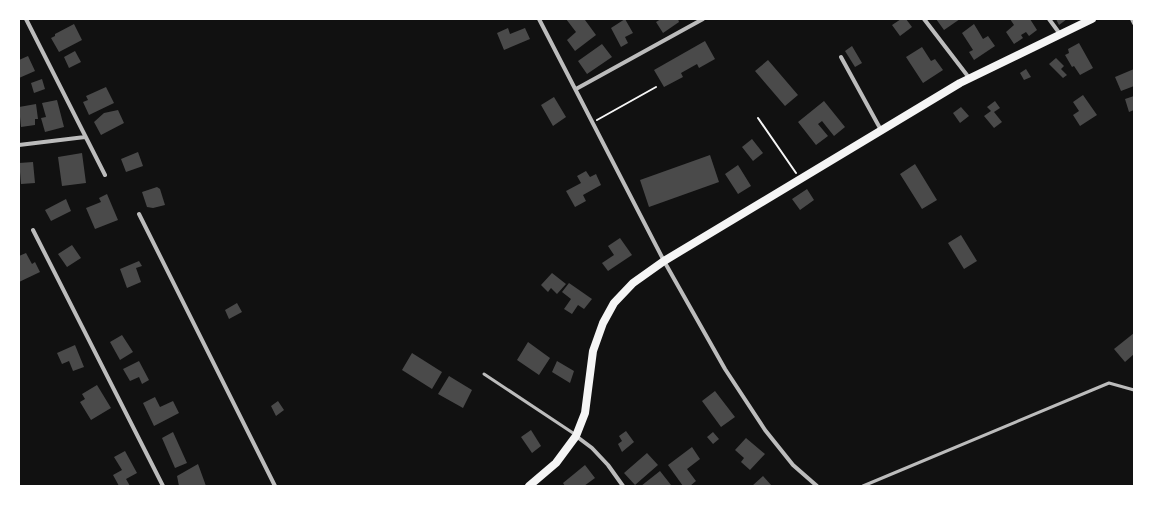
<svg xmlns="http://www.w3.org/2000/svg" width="1153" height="505" viewBox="0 0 1153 505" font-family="Quicksand,sans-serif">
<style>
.building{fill:#4a4a4a}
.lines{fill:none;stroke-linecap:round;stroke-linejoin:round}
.path{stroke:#f5f5f5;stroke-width:2}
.service{stroke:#bcbcbc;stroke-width:3}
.minor{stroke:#bcbcbc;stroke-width:4}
.secondary{stroke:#f5f5f5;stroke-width:8}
</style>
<rect width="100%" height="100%" fill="#111"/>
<path class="building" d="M566,19H587L585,20L596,35L575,51L567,40L576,32Z
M625,19L633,33L625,37L628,43L621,47L611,28Z
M661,19H678L679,22L663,33L656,22Z
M901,19H906L912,27L900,36L892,25Z
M936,19H960L944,30Z
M1010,19H1030L1037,30L1029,36L1026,32L1021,35L1023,38L1014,44L1006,32L1014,25Z
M1056,19H1067L1059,25Z
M74,24L82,40L59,52L51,38L55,36V34Z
M974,24L983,39L988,36L995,46L974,60L969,52L973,50L962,33Z
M508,28L510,34L525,28L530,39L504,50L497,33Z
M705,41L715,59L699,68L697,64L681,73L683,77L664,87L654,70Z
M1079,43L1093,68L1080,75L1074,66L1072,67L1065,55L1069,53L1068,49Z
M602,44L612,57L587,74L578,61Z
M852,46L862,63L855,67L845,51Z
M922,47L931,61L935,59L943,70L923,83L906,57Z
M75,51L81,62L69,68L64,57Z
M28,56L35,71L19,78V60Z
M1056,58L1064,66L1061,69L1067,75L1063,78L1049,64Z
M768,60L798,95L785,106L755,71Z
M1026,69L1031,77L1024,80L1020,73Z
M1134,69V86L1121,91L1115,77Z
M42,79L45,89L34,93L31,83Z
M106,87L114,103L89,115L83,102L88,100L86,96Z
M1083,95L1097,115L1080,126L1073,115L1079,111L1073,102Z
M1134,96V110L1129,112L1125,99Z
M554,97L566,117L553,126L541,105Z
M57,100L64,127L45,132L41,118L46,117L42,103Z
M824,101L845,127L834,136L822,121L818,124L828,136L816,145L798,122Z
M995,101L1000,108L994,112L1002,122L994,128L984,116L991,111L987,107Z
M36,104L38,119H35V125L21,127L19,107Z
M961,107L969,116L960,123L953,113Z
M118,110L124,123L101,135L94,122L104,113Z
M752,139L763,153L753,161L742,147Z
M138,152L143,166L126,172L121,159Z
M82,153L86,183L62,186L58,157Z
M710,155L719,182L649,207L640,180Z
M33,162L35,183L21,184L20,172L19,173V163Z
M915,164L937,200L922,209L900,174Z
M738,165L751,186L738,194L725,174Z
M586,171L590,177L596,174L601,185L583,195L586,201L575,207L566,191L581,183L577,176Z
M157,187L160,189L165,205L153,208L147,207L142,192Z
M807,189L814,200L800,210L792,199Z
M107,194L118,220L95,229L86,208L101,202L99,198Z
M66,199L71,211L51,221L45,210Z
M961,235L977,261L964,269L948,243Z
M620,238L632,255L608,271L602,263L614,255L608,246Z
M72,245L81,258L67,267L58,254Z
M26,253L32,264L35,262L40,272L19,282V256Z
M139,261L142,266L136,268L141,282L127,288L120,269Z
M552,273L566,284L557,294L551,288L548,292L541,285Z
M569,283L592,299L584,309L578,305L572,314L564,309L571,299L562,292Z
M237,303L242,312L229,319L225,310Z
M1134,333V354L1125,362L1114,349Z
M122,335L133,352L120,360L110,342Z
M528,342L550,358L539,375L517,360Z
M75,345L84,367L73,371L69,361L62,364L57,353Z
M412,353L442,372L432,389L402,370Z
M139,361L149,380L142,384L139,377L130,381L123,369Z
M557,361L574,371L570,383L552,372Z
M449,376L472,390L463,408L438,394Z
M97,385L111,408L91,420L80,402L85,399L82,394Z
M715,391L735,417L721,427L702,401Z
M155,397L160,407L173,401L179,413L154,426L143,403Z
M278,401L284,410L276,416L271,406Z
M531,430L541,446L532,453L521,437Z
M626,431L634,442L622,452L618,444L622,441L619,436Z
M173,432L187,463L175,468L162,438Z
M713,432L719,439L713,444L707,437Z
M746,438L765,454L750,470L741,462L744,458L735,450Z
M692,447L700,459L687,469L696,481L690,486H683L668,465Z
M125,451L137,473L126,479L130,486H119L113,475L122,470L114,457Z
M647,453L658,465L635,485L624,473Z
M198,464L206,486H179L177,476Z
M585,465L595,478L584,486H565L563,483Z
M660,471L671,485L669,486H641Z
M763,476L772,486H752Z"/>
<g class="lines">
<path class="path" d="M758,118L796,173
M597,120L656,87"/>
<path class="service" d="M484,374L576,435
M863,486L1109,383L1134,390"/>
<path class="minor" d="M26,19L105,175
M539,19L664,261L725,369L765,430L793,465L817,486
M924,19L970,79
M1049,19L1060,34
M1132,19L1134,23
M841,57L881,130
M576,89L703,19
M19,145L85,137
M139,214L275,486
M33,230L163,486
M576,436L592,448L608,465L623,486"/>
<path class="secondary" d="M529,486L556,463L576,436L585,413L593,351L603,323L614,303L633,283L664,261L960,83L1092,19"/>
</g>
<rect width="1153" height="505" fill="none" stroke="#ffffff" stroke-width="40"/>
</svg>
